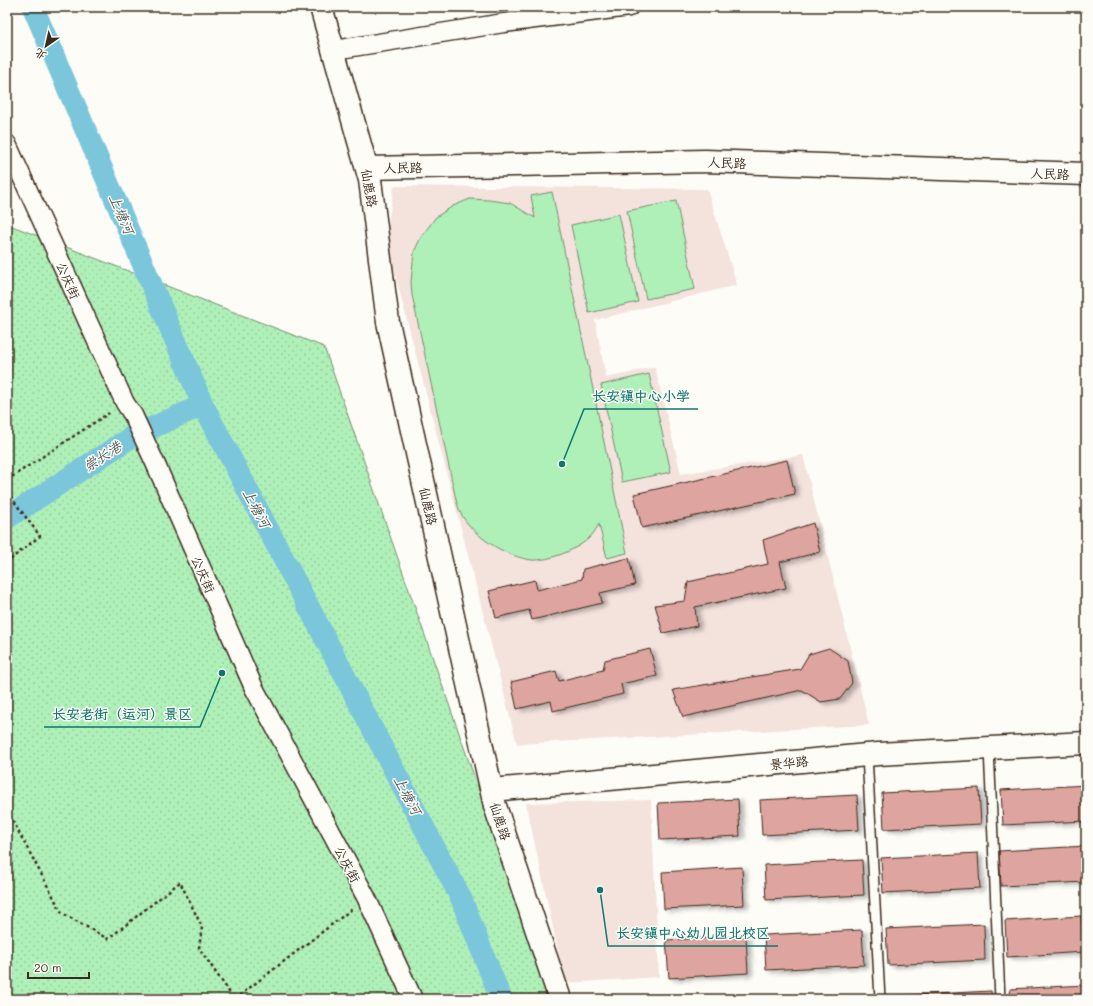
<svg xmlns="http://www.w3.org/2000/svg" width="1093" height="1006" viewBox="0 0 1093 1006" font-family="Mali,'LXGW WenKai TC',sans-serif">
<style>
.built{fill:#f4e2dd}
.grass{fill:#aff0b9;stroke:#758d6c}
.park{fill:url(#park-dots);stroke:#758d6c}
.lines{fill:none;stroke-linecap:round;stroke-linejoin:round}
.canal{stroke:#7bc6db;stroke-width:22}
.building{fill:#dea49f;stroke:#3b2a1e;filter:url(#shadow)}
.lane-casing{stroke:#3b2a1e;stroke-width:12}
.street-casing{stroke:#3b2a1e;stroke-width:21}
.secondary-casing{stroke:#3b2a1e;stroke-width:25}
.path{stroke:#3b2a1e;stroke-width:2.5;stroke-dasharray:3 3;stroke-linecap:butt}
.lane{stroke:#fdfcf7;stroke-width:9}
.street{stroke:#fdfcf7;stroke-width:18}
.secondary{stroke:#fdfcf7;stroke-width:22}
.labels{text-anchor:middle;dominant-baseline:central;stroke-width:3;stroke-linejoin:round;paint-order:stroke}
.street-label{font-size:13px;fill:#3b2a1e;stroke:#fdfcf7}
.water-label{font-size:14px;font-style:italic;fill:#4e5957;stroke:#fdfcf7}
.leader{fill:none;stroke:#0f766e;stroke-width:1.5}
.callout-dot{fill:#0f766e;stroke:#fdfcf7;stroke-width:1.5}
.callout-label{font-size:14px;text-anchor:middle;font-weight:bold;fill:#0f766e;stroke:#fdfcf7;stroke-width:3;stroke-linejoin:round;paint-order:stroke}
</style>
<defs>
<pattern id="park-dots" width="8" height="8" patternUnits="userSpaceOnUse"><rect width="8" height="8" fill="#aff0b9"/><path d="M2 2h.1M6 6h.1" fill="none" stroke="#97ce9f" stroke-width="1.8" stroke-linecap="round"/></pattern>
<filter id="shadow"><feDropShadow dx="4.5" dy="2.5" stdDeviation="2" flood-color="#0004"/></filter>
</defs>
<rect width="100%" height="100%" fill="#fdfcf7"/>
<filter id="ink" filterUnits="userSpaceOnUse"><feTurbulence type="fractalNoise" baseFrequency=".025" numOctaves="2"/><feDisplacementMap in="SourceGraphic" scale="8" xChannelSelector="R" yChannelSelector="G"/><feConvolveMatrix kernelMatrix="1 2 1 2 8 2 1 2 1" color-interpolation-filters="sRGB"/></filter>
<g filter="url(#ink)">
<path class="built" d="M394,186L707,189L737,285L595,320L606,378L655,367L681,474L803,455L869,725L517,744L386,239Z
M651,800L659,977L565,983L526,803Z"/>
<path class="grass" d="M552,192L627,553L607,558L599,524C596,529 593,535 588,539C576,550 549,561 532,560C506,557 472,536 460,512C458,507 456,500 455,495L412,295L411,282L414,252L421,237L436,217L453,206L470,199L489,200L510,203L535,218L531,196Z
M676,201L695,289L646,299L627,211Z
M619,214L638,302L589,313L571,225Z
M649,374L671,472L622,482L601,385Z"/>
<path class="park" d="M7,224L324,347L552,999H7Z"/>
<g class="lines">
<path class="canal" d="M33,7L203,405L461,898L501,999
M7,518L133,436L203,405"/>
</g>
<path class="building" d="M787,460L795,494L642,528L634,494Z
M813,523L820,552L780,562L786,588L695,607L697,626L663,633L655,605L685,601L688,582L768,564L763,540Z
M629,558L635,585L600,593L602,603L532,620L529,610L496,618L489,591L535,580L537,590L582,579L583,569Z
M829,648L848,661L852,683L840,699L821,702L802,690L683,717L673,690L800,669L809,654Z
M650,649L657,676L621,684L623,694L553,711L551,701L517,709L511,682L556,671L559,681L603,670L605,660Z
M1086,785V821L1003,825L1001,790Z
M979,788L981,824L884,829L882,793Z
M857,795L859,830L762,835L760,800Z
M738,799L740,836L660,840L658,803Z
M1086,846V882L1001,886L999,851Z
M978,853L980,888L883,893L881,858Z
M862,860L864,895L766,900L764,865Z
M742,867L744,905L664,909L662,872Z
M1081,916L1084,952L1007,957L1005,921Z
M984,924L985,960L888,965L886,929Z
M862,930L864,965L766,970L764,935Z
M746,936L748,973L669,978L666,940Z
M1086,985V999H1011L1010,989Z
M991,991L992,999H894V996Z"/>
<g class="lines">
<defs>
<path id="lane" d="M989,748L1000,999
M867,755L880,999"/>
<path id="street" d="M334,50L504,23L629,7
M7,144L125,403L133,415L156,465L254,688L366,897L413,999"/>
<path id="secondary" d="M321,7L370,180L388,322L495,806L560,999
M367,168L705,161L1086,174
M492,790L878,754L1086,743"/>
</defs>
<use href="#lane" class="lane-casing"/>
<use href="#street" class="street-casing"/>
<use href="#secondary" class="secondary-casing"/>
<path class="path" d="M7,480L109,413
M7,492L40,536L7,562
M7,810L62,913L108,939L180,882L202,927L199,948L234,999
M235,999L352,909"/>
<use href="#lane" class="lane"/>
<use href="#street" class="street"/>
<use href="#secondary" class="secondary"/>
</g>
</g>
<g class="labels">
<g class="street-label">
<text transform="translate(727 162) rotate(2)">人民路</text>
<text transform="translate(403 167) rotate(-1)">人民路</text>
<text transform="translate(1050 173) rotate(2)">人民路</text>
<text transform="translate(370 188) rotate(80)">仙鹿路</text>
<text transform="translate(69 280) rotate(66)">公庆街</text>
<text transform="translate(429 506) rotate(77)">仙鹿路</text>
<text transform="translate(204 574) rotate(66)">公庆街</text>
<text transform="translate(789 762) rotate(-6)">景华路</text>
<text transform="translate(501 821) rotate(72)">仙鹿路</text>
<text transform="translate(348 864) rotate(62)">公庆街</text>
</g>
<g class="water-label">
<text transform="translate(122 214) rotate(67)">上塘河</text>
<text transform="translate(102 456) rotate(-33)">崇长港</text>
<text transform="translate(257 508) rotate(62)">上塘河</text>
<text transform="translate(408 795) rotate(62)">上塘河</text>
</g>
</g>
<path class="leader" d="M562 464L584 409H698M222 673L200 727H44M600 890L608 946H778"/>
<g class="callout-dot">
<circle cx="562" cy="464" r="4"/>
<circle cx="222" cy="673" r="4"/>
<circle cx="600" cy="890" r="4"/>
</g>
<g class="callout-label">
<text x="641" y="401">长安镇中心小学</text>
<text x="122" y="719">长安老街（运河）景区</text>
<text x="693" y="938">长安镇中心幼儿园北校区</text>
</g>
<rect width="1093" height="1006" fill="none" stroke="#fdfcf7" stroke-width="24"/>
<rect x="12" y="12" width="1069" height="982" fill="none" stroke="#3b2a1e" stroke-width="1.5" filter="url(#ink)"/>
<g transform="translate(46 46) rotate(214)" stroke="#fdfcf7" stroke-width="3" paint-order="stroke">
<path d="M0-3L7 15L0 10L-7 15Z" fill="#3b2a1e"/>
<text y="-6" font-size="11" font-weight="bold" text-anchor="middle" fill="#3b2a1e">北</text>
</g>
<path d="M28 972v6h61v-6" fill="none" stroke="#3b2a1e" stroke-width="2"/>
<text x="34" y="972" font-size="12" fill="#3b2a1e" stroke="#fdfcf7" stroke-width="3" paint-order="stroke">20 m</text>
</svg>
